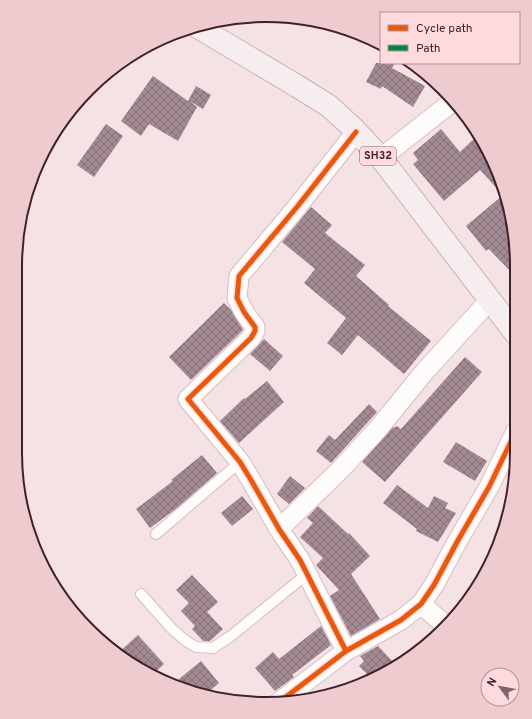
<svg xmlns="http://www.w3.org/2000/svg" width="532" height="719" viewBox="0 0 532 719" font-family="Overpass,sans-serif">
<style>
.building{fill:url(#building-cross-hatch)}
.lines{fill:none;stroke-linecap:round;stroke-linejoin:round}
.service-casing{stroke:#d7bec2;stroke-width:12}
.minor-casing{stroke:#d7bec2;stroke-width:21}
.primary-casing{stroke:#c7b2b5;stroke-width:24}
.service{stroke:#fefbfb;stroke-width:10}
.minor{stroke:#fefbfb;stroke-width:19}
.primary{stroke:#f6edee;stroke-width:22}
.quiet{stroke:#00873e;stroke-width:4;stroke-dasharray:8 4;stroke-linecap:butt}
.cycleway-casing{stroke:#fddade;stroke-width:8}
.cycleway{stroke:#e8590c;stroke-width:5}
.labels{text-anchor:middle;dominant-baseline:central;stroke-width:4;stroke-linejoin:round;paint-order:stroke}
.shield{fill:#fddade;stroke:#79585e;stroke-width:1}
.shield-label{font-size:11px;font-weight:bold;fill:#412127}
.rim{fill:none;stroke:#412127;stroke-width:2}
</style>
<defs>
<pattern id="building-cross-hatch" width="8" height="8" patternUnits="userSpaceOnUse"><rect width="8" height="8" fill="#a28994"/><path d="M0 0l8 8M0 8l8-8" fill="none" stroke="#867079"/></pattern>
</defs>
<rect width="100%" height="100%" fill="#f5e2e4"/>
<path class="building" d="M376,63H395L392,68L425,86L413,107L382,86L381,89L366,82Z
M153,76L188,101L196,86L211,95L203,109L189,101L197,107L178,141L149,124L141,136L121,121Z
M106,124L123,136L94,177L77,165Z
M441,129L460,152L478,135L498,170L515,233V276L489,249L486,251L466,226L503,195L480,170L444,201L413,164L418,160L413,153Z
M311,207L332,225L325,233L365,265L356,276L389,305L388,306L431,341L404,374L358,335L342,355L327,343L346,318L304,283L315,269L282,242Z
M224,303L231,310L243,330L191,380L169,357Z
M264,339L283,356L270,371L250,354Z
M465,357L482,372L385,482L362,462L393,427L394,428L397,426L401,429Z
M267,381L284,402L239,443L220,421L244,398L245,399Z
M369,404L377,412L331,463L316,451L329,435L335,440Z
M456,442L487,461L475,481L443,462Z
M202,455L217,473L177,508L150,528L136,509L173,481L171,480Z
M290,476L305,488L289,504L277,494Z
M397,485L428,508L434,496L448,503L445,508L456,513L438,542L416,531L417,529L383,503Z
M242,496L253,509L232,526L221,513Z
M318,506L348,534L349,533L370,556L351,574L380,619L351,636L330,596L339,590L316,565L323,558L300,537L313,523L307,518Z
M192,575L218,602L207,612L223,629L210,641H203L192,629L195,626L181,611L189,603L176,590Z
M321,626L331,645L292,675L294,677L275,691L255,668L273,652L279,659Z
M138,635L164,664L151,676L118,653Z
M378,646L396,665L371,678L359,666L364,661L360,656Z
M201,661L219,683L205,695L173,684Z"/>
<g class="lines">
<defs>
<path id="service" d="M156,534L240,462
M141,594L172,629L186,641L196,647L213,648L231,636L307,574"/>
<path id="minor" d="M381,158L452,102
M279,529L341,469L377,430L426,370L489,301
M421,604L444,624
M346,651L300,560L279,529L251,480L240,462L188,399L251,338L255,331V327L244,312L237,298L239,276L297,207L356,132
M278,703L346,651L401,620L421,604L434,585L457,542L489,487L516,431"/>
<path id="primary" d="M196,26L297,86L329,106L352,127L381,158L516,334"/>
</defs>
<use href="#service" class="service-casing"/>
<use href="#minor" class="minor-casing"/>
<use href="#primary" class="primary-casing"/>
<use href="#service" class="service"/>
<use href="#minor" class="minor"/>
<use href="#primary" class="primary"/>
<path class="quiet" d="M15,287L19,231"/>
<defs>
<path id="cycleway" d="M346,651L300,560L279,529L251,480L240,462L188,399L251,338L255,331V327L244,312L237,298L239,276L297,207L356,132
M278,703L346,651L401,620L421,604L434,585L457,542L489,487L516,431"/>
</defs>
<use href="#cycleway" class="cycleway-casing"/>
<use href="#cycleway" class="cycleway"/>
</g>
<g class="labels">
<rect class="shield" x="360" y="147" width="36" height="18" rx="3"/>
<g class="shield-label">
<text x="378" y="156">SH32</text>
</g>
</g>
<path d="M0 0H532V719H0ZM266 22H266A244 244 0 0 1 510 266V453A244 244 0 0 1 266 697H266A244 244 0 0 1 22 453V266A244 244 0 0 1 266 22Z" fill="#eecbcf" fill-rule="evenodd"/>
<path class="rim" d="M266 22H266A244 244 0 0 1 510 266V453A244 244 0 0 1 266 697H266A244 244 0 0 1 22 453V266A244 244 0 0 1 266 22Z"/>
<rect x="380" y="12" width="140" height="52" fill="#fddade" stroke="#b29095"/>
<rect x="388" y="25" width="20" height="6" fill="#e8590c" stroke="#b29095"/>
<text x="416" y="32" font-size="12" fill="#412127">Cycle path</text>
<rect x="388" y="45" width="20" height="6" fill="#00873e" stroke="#b29095"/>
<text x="416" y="52" font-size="12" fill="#412127">Path</text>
<g transform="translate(500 687) rotate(302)"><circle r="19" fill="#fddade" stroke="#b29095"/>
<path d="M0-3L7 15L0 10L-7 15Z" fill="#806569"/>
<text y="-6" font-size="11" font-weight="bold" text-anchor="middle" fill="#412127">N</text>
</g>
</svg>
